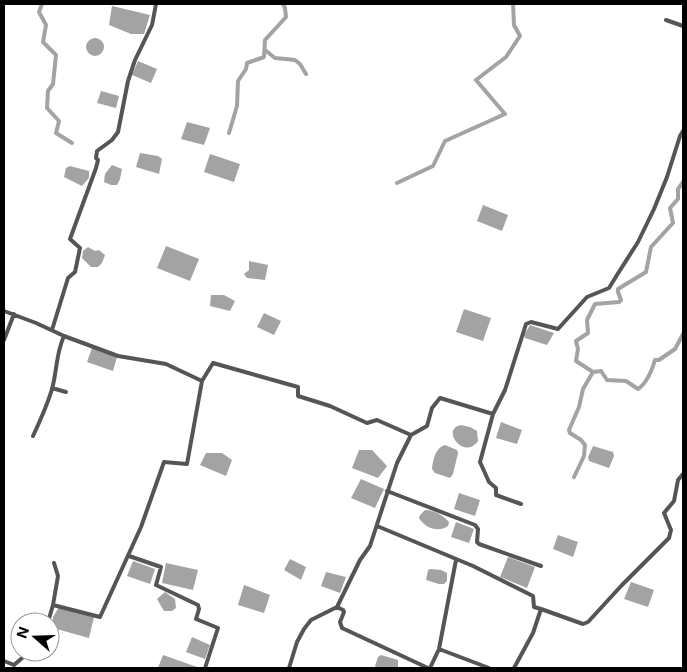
<svg xmlns="http://www.w3.org/2000/svg" width="687" height="672" viewBox="0 0 687 672" font-family="Inter,sans-serif">
<style>
.water{fill:#a3a3a3}
.lines{fill:none;stroke-linecap:round;stroke-linejoin:round}
.canal{stroke:#a3a3a3;stroke-width:4}
.minor{stroke:#555;stroke-width:4}
</style>
<rect width="100%" height="100%" fill="#fff"/>
<path class="water" d="M112,6L150,15L144,34H131L109,25Z
M86 47a9 9 0 1 1 18 0a9 9 0 1 1-18 0Z
M138,61L157,69L151,83L132,75Z
M101,91L119,96L116,108L97,103Z
M187,122L210,128L204,145L181,139Z
M140,153L158,156L162,159L159,174L136,167Z
M210,154L240,164L234,182L204,172Z
M112,165L122,169L120,179L117,185H111L104,182L105,174Z
M70,166L89,171V178L82,186L64,177L66,168Z
M483,205L508,215L502,231L477,221Z
M166,246L199,259L190,281L157,268Z
M88,247L95,251L99,250L105,255L102,263L98,267H91L82,258L83,251Z
M249,261L268,265L265,280L247,278L244,274L249,270Z
M211,295H224L235,301L230,311L210,306Z
M464,309L491,318L483,341L456,332Z
M264,313L281,321L274,335L257,327Z
M530,325L554,333L547,345L525,338L524,335Z
M92,348L117,357L113,371L87,362Z
M501,422L522,430L517,444L496,438Z
M461,425L470,427L477,431L478,441C464,461 440,429 461,425Z
M445,445L457,450L458,453L453,474L450,478L435,473L432,469C433,460 435,448 445,445Z
M593,446L613,452L614,456L609,468L589,461L588,457Z
M359,450H372L387,466L378,478L352,468Z
M206,453H222L232,460L226,476L200,465Z
M361,479L384,489L375,508L351,498Z
M459,493L480,500L475,516L454,509Z
M425,510C434,510 443,515 449,522L448,526C438,533 425,528 419,518L420,515Z
M456,522L474,529L469,543L451,537Z
M558,535L578,542L573,557L553,549Z
M508,557L535,567L527,588L500,577Z
M290,559L306,567L301,580L284,570Z
M133,561L155,569L150,584L127,576Z
M166,563L198,570L193,590L162,583Z
M431,569L441,570L447,573V581L444,584H439L426,580L428,570Z
M326,572L346,577L340,593L321,586Z
M631,582L654,590L648,607L624,599Z
M244,585L270,595L264,613L238,605Z
M165,592L175,599L176,608L172,611H164L157,599Z
M59,607L94,617L89,638L53,628V617Z
M192,637L210,645L205,659L186,652Z
M163,655L200,668H158Z
M381,655L398,660V668H377L375,666L378,657Z"/>
<g class="lines">
<path class="canal" d="M42,4L39,12L46,25L43,42L56,55L53,84L48,91L47,108L59,121L56,133L72,143
M265,50L275,58L295,60L300,64L306,74
M229,133L237,106L238,81L246,69L247,63L264,57L265,40L286,17L285,8L283,4
M397,183L433,166L445,141L505,114L476,80L506,57L520,36L514,25L513,4
M593,372L601,371L607,380L626,381L638,389C647,383 652,370 655,360H659L675,349L683,334
M574,477L584,456L585,445L581,440L570,433L569,430L579,407L583,389L593,372L576,361L578,349L576,341L588,333L587,320L595,304L619,302L621,300L618,292V289L646,272L651,247L673,223L670,208L678,199V189L683,182"/>
<path class="minor" d="M666,20L683,26
M4,311L36,323L64,336L118,356L166,364L202,381L213,363L298,387V396L330,406L367,423L377,420L411,435L427,426L432,408L440,398L493,414L505,390L526,324L531,322L558,329L587,297L609,288L617,275L638,242L654,209L667,177L680,136L683,131
M52,330L68,278L75,272L80,248L70,239L96,168L98,160L96,158L97,151L112,140L118,132L128,81L135,60L152,25L156,4
M4,340L14,314
M52,388L66,392
M493,414L480,462L489,482L496,488V495L521,504
M33,436C40,421 47,406 52,389C57,371 56,353 64,336
M387,491L475,525L478,529L477,542L479,544L541,566
M377,526L473,566L533,596L534,607L541,609L533,633L514,668
M129,556L161,567L156,585L198,605L199,609L196,619L218,628L205,668
M53,605L58,576L54,563
M337,607L343,610L344,612L340,622L342,628L428,668
M541,609L583,624L588,622L622,585L669,538L671,530L664,513L674,501L678,480L683,474
M48,622L53,605L100,617L141,527L164,462L187,464L202,381
M439,649L489,668
M4,661L14,665L29,652
M289,668L297,642L304,629L311,620L337,607L360,560L370,546L397,463L411,435
M430,668L439,649L456,560"/>
</g>
<rect width="687" height="672" fill="none" stroke="#000000" stroke-width="10"/>
<g transform="translate(35 637) rotate(290)"><circle r="24" fill="#ffffff" stroke="#999999"/>
<path d="M0-4L9 19L0 12L-9 19Z" fill="#000000"/>
<text y="-8" font-size="14" font-weight="bold" text-anchor="middle" fill="#000000">N</text>
</g>
</svg>
